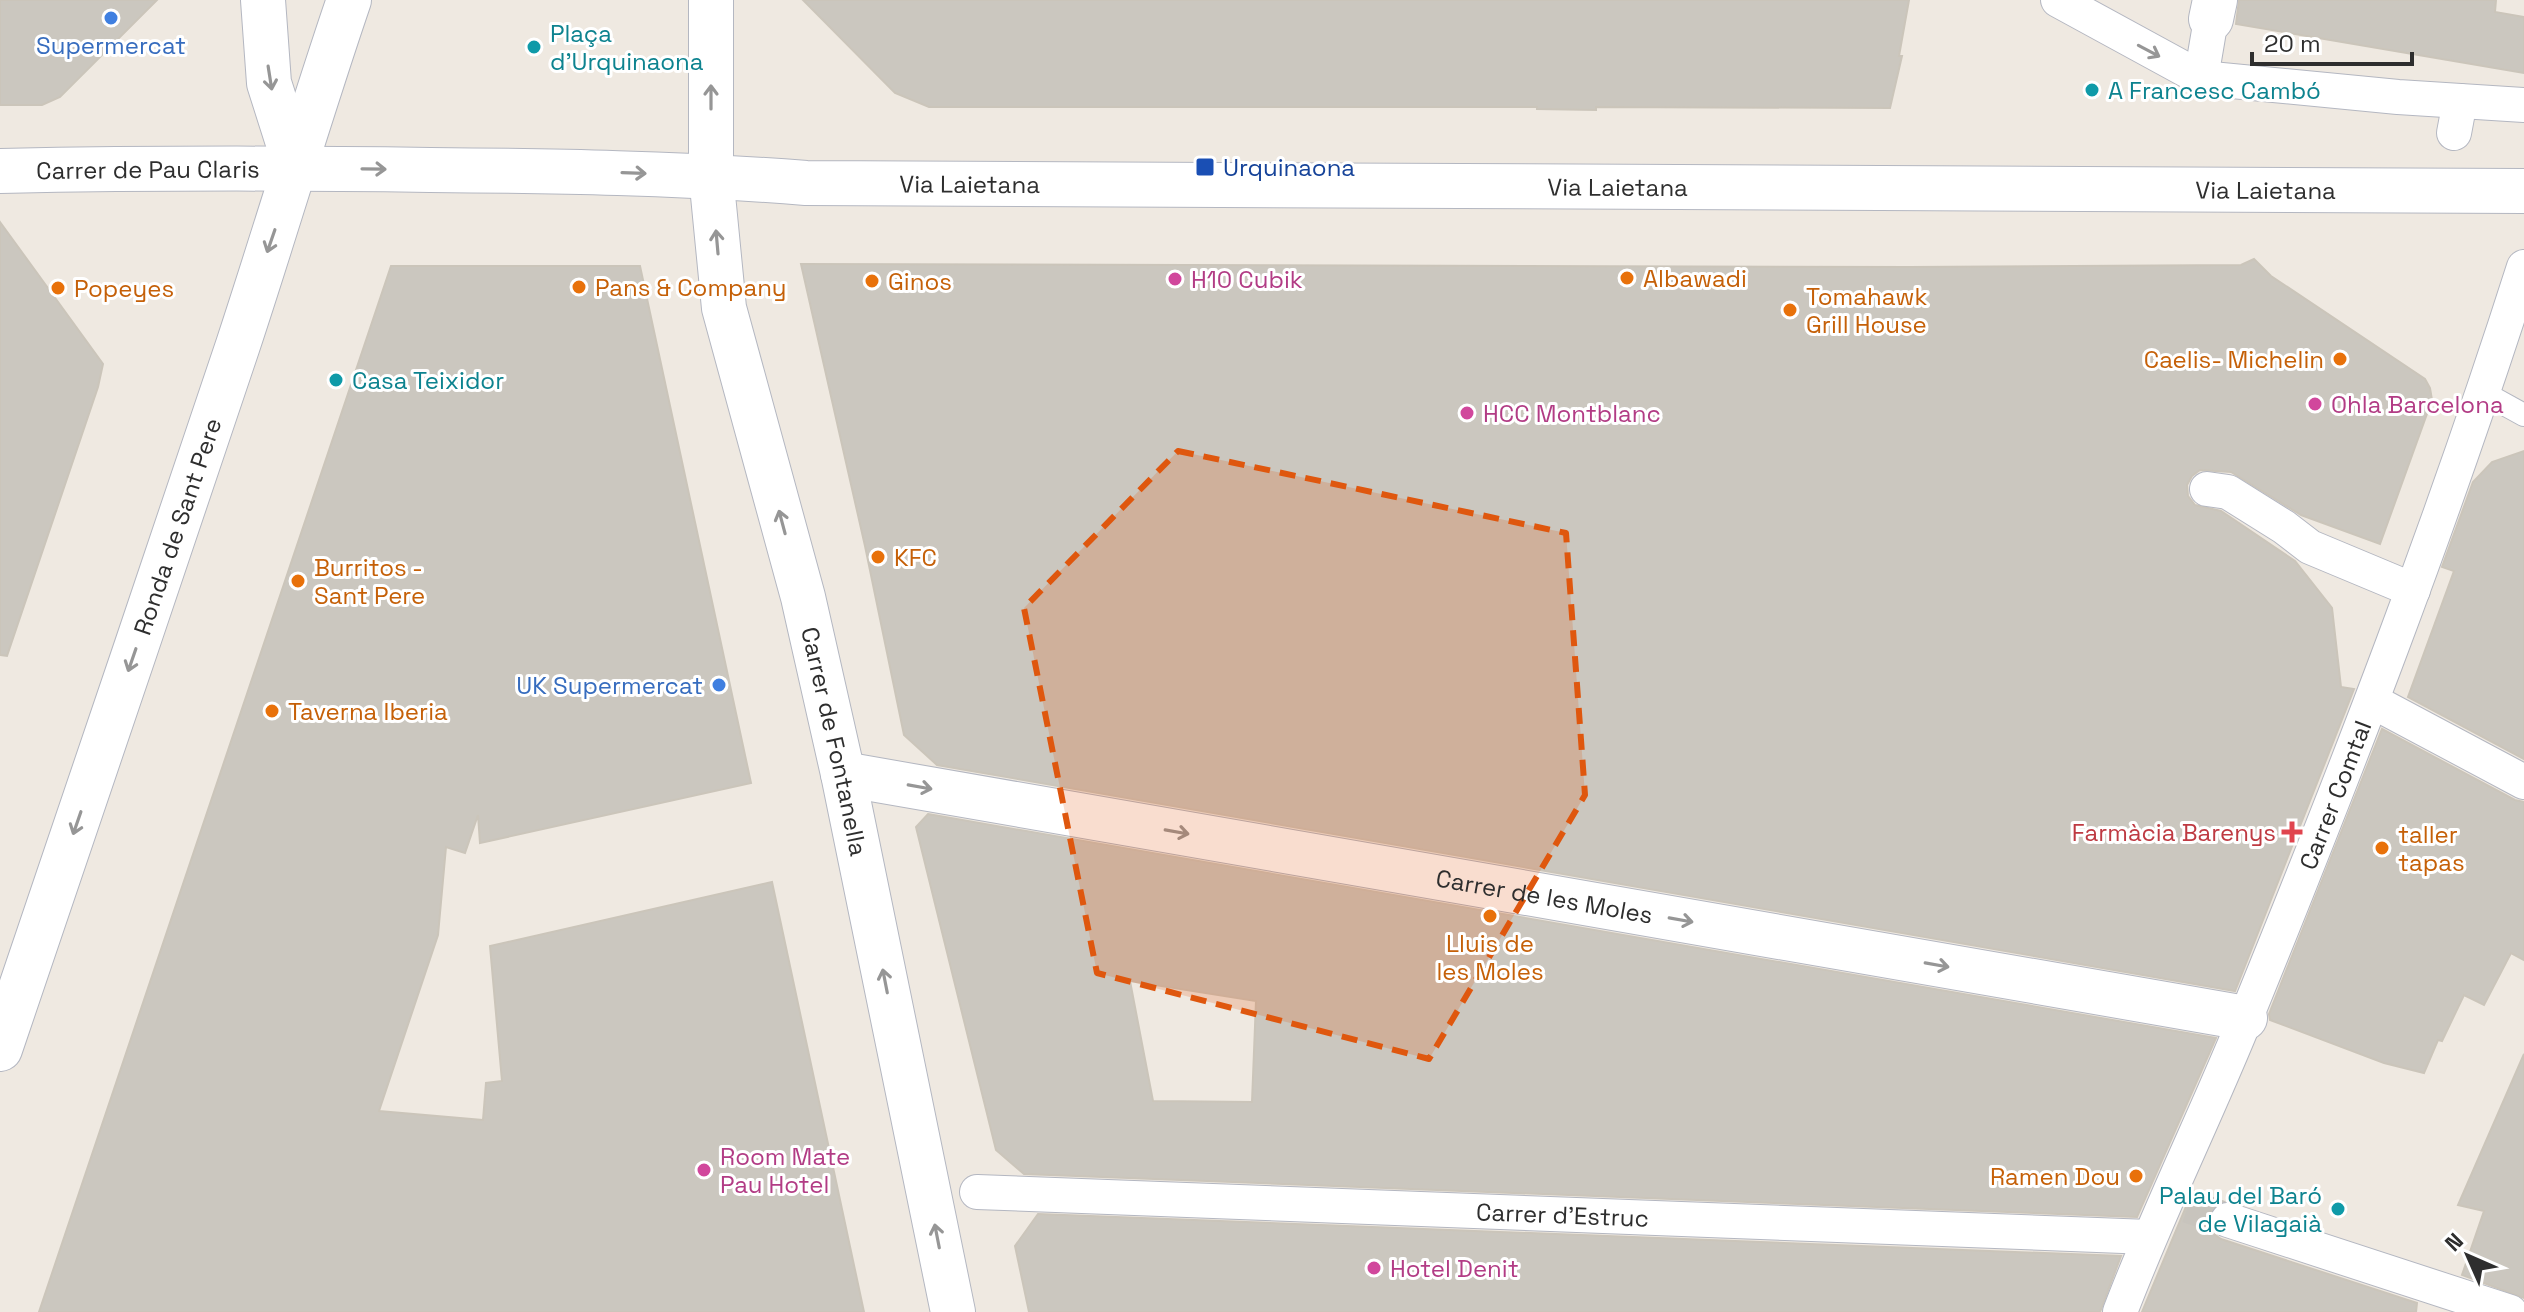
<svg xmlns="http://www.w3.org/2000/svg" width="2524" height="1312" viewBox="0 0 2524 1312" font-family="'Space Grotesk',sans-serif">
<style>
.building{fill:#cbc7bf;stroke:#cbc5ba;stroke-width:2;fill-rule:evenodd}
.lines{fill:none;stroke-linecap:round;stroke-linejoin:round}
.pedestrian-tunnel{stroke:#c8c4bd;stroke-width:34;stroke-dasharray:34 17;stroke-linecap:butt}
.service-casing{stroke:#b4b7c1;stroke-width:24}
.pedestrian-casing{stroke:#b4b7c1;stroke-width:36}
.minor-casing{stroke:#b4b7c1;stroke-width:46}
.secondary-casing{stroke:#b4b7c1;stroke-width:46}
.service{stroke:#fff;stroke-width:22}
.pedestrian{stroke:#fff;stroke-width:34}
.minor{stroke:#fff;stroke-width:44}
.secondary{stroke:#fff;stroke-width:44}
.oneway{stroke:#969696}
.marked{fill:#df570e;fill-opacity:0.2;stroke:#df570e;stroke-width:6;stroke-dasharray:16 10;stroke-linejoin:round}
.shop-dot{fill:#3f7fe0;stroke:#fff;stroke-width:3}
.culture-dot{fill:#0f9aa8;stroke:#fff;stroke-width:3}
.transit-dot{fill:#1a4fb4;stroke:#fff;stroke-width:3}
.food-dot{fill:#e8710a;stroke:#fff;stroke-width:3}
.hotel-dot{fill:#d1479c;stroke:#fff;stroke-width:3}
.health-dot{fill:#e0444e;stroke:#fff;stroke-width:3}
.labels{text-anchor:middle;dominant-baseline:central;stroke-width:6;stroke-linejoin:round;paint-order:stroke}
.culture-label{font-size:24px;fill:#0d838f;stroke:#fff;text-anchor:start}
.shop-label{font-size:24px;fill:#366cbe;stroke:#fff}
.transit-label{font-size:24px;fill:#164399;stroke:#fff;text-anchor:start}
.street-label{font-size:24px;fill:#2e2e2e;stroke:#fff}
.food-label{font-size:24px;fill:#c56008;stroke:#fff;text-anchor:start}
.hotel-label{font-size:24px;fill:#b23c85;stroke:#fff;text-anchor:start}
.health-label{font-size:24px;fill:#be3a42;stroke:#fff;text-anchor:end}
</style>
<rect width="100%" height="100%" fill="#efe9e1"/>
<path class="building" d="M0,0H157L60,97L42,105H0Z
M803,0H1909L1899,56H1902L1890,108L1596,107V110L1537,109V107H929L895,93Z
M2239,0H2496L2495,12L2524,17V73L2236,24Z
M0,222L103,364L98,387L7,656L0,655Z
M2254,259L2271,276L2425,379L2430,388L2432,400L2380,544L2301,515L2231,472L2200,470L2192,476L2187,485L2188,496L2195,505L2221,511L2295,561L2332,608L2341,687L2354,689L2235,991L937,765L904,735L865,546L801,264L1910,267L2241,265Z
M391,266H640L751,783L480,843L478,815L465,853L446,847L438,935L379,1111L483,1120L486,1083L502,1081L490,946L772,882L864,1312H39Z
M2524,451V759L2408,697L2454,571L2442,567L2473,482L2492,462Z
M2382,729L2515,800L2524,802V960L2511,953L2484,1005L2464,995L2442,1041L2438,1040L2424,1073L2384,1063L2270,1020L2269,1014Z
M928,814L2216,1038L2137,1217L1024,1174L996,1150L916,827ZM1130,981L1256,1001L1252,1102L1153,1101Z
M2524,1054V1298L2462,1275L2484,1211L2458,1205Z
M2190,1197L2214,1206L2209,1215V1225L2214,1234L2221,1239L2417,1303L2416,1312H2142Z
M1038,1214L2121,1256L2100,1312H1029L1015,1246Z"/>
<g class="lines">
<path class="pedestrian-tunnel" d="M2188,1206L2228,1220"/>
<defs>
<path id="service" d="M2484,393L2524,415"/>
<g id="pedestrian">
<path d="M2058,0L2201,78L2398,97L2524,105"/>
<path d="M2201,78L2211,19"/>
<path d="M2454,133L2460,101"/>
<path d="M2207,489L2228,492L2284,527L2310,547L2413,590"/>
<path d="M2372,701L2524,782"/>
<path id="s1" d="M977,1192L2149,1237"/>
<path d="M2228,1220L2510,1312"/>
<path id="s2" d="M2120,1312C2158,1212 2206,1116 2246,1017C2347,770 2443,521 2524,267"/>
</g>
<g id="minor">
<path d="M263,0L269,83L296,168"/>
<path d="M2211,19L2215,0"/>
<path id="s3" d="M843,774L2245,1018"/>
</g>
<g id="secondary">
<path id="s4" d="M711,0V175L724,308L803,597L843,774L953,1312"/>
<path id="s5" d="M0,171C143,168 287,168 430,170C556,171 680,173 806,183L2524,191"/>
<path id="s6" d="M0,1049C80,814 159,580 238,345C276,230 310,114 349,0"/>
</g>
</defs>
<use href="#service" class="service-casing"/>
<use href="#pedestrian" class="pedestrian-casing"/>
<use href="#minor" class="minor-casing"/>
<use href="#secondary" class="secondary-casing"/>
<use href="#service" class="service"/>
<use href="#pedestrian" class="pedestrian"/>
<use href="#minor" class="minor"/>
<use href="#secondary" class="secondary"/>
</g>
<defs><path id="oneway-shaft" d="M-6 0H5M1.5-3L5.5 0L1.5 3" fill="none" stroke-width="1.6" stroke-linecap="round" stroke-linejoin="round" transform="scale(2)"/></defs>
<g class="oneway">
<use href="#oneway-shaft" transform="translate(2149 51) rotate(28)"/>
<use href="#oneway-shaft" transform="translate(270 78) rotate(81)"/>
<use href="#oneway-shaft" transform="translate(711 97) rotate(-90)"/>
<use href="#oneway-shaft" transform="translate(374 169) rotate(1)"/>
<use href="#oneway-shaft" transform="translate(634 173) rotate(2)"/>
<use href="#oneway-shaft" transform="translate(271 241) rotate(109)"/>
<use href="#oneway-shaft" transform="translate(717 242) rotate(-95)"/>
<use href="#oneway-shaft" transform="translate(782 522) rotate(-105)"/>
<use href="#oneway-shaft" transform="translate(132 660) rotate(109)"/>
<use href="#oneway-shaft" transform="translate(920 787) rotate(10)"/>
<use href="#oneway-shaft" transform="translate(77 823) rotate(109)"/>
<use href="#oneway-shaft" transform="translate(1177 832) rotate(10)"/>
<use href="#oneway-shaft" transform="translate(1681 920) rotate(10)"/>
<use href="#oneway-shaft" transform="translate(1937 965) rotate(10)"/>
<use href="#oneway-shaft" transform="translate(885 981) rotate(-101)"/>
<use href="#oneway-shaft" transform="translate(937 1236) rotate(-101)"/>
</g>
<path class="marked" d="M1178,451L1566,533L1585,795L1429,1059L1097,973L1024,608Z"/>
<g class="shop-dot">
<circle cx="111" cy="18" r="8"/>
<circle cx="719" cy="685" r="8"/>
</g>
<g class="culture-dot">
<circle cx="534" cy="47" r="8"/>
<circle cx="2092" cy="90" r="8"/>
<circle cx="336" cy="380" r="8"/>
<circle cx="2338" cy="1209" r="8"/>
</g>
<rect class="transit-dot" x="1195" y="157" width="20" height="20" rx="4"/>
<g class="food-dot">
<circle cx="1627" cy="278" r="8"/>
<circle cx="872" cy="281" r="8"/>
<circle cx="579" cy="287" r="8"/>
<circle cx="58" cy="288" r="8"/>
<circle cx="1790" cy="310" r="8"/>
<circle cx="2340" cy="359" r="8"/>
<circle cx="878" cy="557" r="8"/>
<circle cx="298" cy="581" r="8"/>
<circle cx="272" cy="711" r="8"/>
<circle cx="2382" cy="848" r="8"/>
<circle cx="1490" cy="916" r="8"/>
<circle cx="2136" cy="1176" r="8"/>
</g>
<g class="hotel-dot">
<circle cx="1175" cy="279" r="8"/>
<circle cx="2315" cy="404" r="8"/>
<circle cx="1467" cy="413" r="8"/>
<circle cx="704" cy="1170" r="8"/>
<circle cx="1374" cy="1268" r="8"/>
</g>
<path class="health-dot" d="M2288 820h8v8h8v8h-8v8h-8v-8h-8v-8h8z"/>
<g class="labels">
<g class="culture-label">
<text x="550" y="33">Plaça<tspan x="550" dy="28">d'Urquinaona</tspan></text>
<text x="2108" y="90">A Francesc Cambó</text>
<text x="352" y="380">Casa Teixidor</text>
<text x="2322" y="1195" text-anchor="end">Palau del Baró<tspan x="2322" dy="28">de Vilagaià</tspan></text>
</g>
<g class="shop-label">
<text x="111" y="45">Supermercat</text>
<text x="703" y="685" text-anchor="end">UK Supermercat</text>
</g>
<g class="transit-label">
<text x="1223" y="167">Urquinaona</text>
</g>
<g class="street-label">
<text stroke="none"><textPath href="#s5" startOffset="148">Carrer de Pau Claris</textPath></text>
<text stroke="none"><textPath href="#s5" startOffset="970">Via Laietana</textPath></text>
<text stroke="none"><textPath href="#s5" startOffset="1618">Via Laietana</textPath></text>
<text stroke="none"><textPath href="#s5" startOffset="2266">Via Laietana</textPath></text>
<text stroke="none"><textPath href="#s6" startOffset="552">Ronda de Sant Pere</textPath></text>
<text stroke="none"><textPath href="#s4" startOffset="756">Carrer de Fontanella</textPath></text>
<text stroke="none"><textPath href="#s2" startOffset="560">Carrer Comtal</textPath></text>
<text stroke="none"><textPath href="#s3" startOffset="712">Carrer de les Moles</textPath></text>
<text stroke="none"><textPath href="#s1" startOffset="586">Carrer d'Estruc</textPath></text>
</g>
<g class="food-label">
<text x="1643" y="278">Albawadi</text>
<text x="888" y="281">Ginos</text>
<text x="595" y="287">Pans &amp; Company</text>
<text x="74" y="288">Popeyes</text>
<text x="1806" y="296">Tomahawk<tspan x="1806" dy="28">Grill House</tspan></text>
<text x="2324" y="359" text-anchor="end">Caelis- Michelin</text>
<text x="894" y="557">KFC</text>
<text x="314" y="567">Burritos -<tspan x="314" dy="28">Sant Pere</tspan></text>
<text x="288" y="711">Taverna Iberia</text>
<text x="2398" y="834">taller<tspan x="2398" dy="28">tapas</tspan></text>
<text x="1490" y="943" text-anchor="middle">Lluis de<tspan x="1490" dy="28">les Moles</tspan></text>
<text x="2120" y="1176" text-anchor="end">Ramen Dou</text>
</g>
<g class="hotel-label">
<text x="1191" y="279">H10 Cubik</text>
<text x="2331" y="404">Ohla Barcelona</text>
<text x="1483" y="413">HCC Montblanc</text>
<text x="720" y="1156">Room Mate<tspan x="720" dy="28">Pau Hotel</tspan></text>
<text x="1390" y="1268">Hotel Denit</text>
</g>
<g class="health-label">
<text x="2276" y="832">Farmàcia Barenys</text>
</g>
</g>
<g transform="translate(2468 1256) rotate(315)" stroke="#ffffff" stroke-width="6" paint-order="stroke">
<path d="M0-6L14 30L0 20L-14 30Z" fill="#2e2e2e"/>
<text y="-12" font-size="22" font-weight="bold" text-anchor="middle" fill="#2e2e2e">N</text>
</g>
<path d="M2252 52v12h160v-12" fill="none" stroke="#2e2e2e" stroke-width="4"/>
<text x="2264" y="52" font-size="24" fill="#2e2e2e" stroke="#ffffff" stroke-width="6" paint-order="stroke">20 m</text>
</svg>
